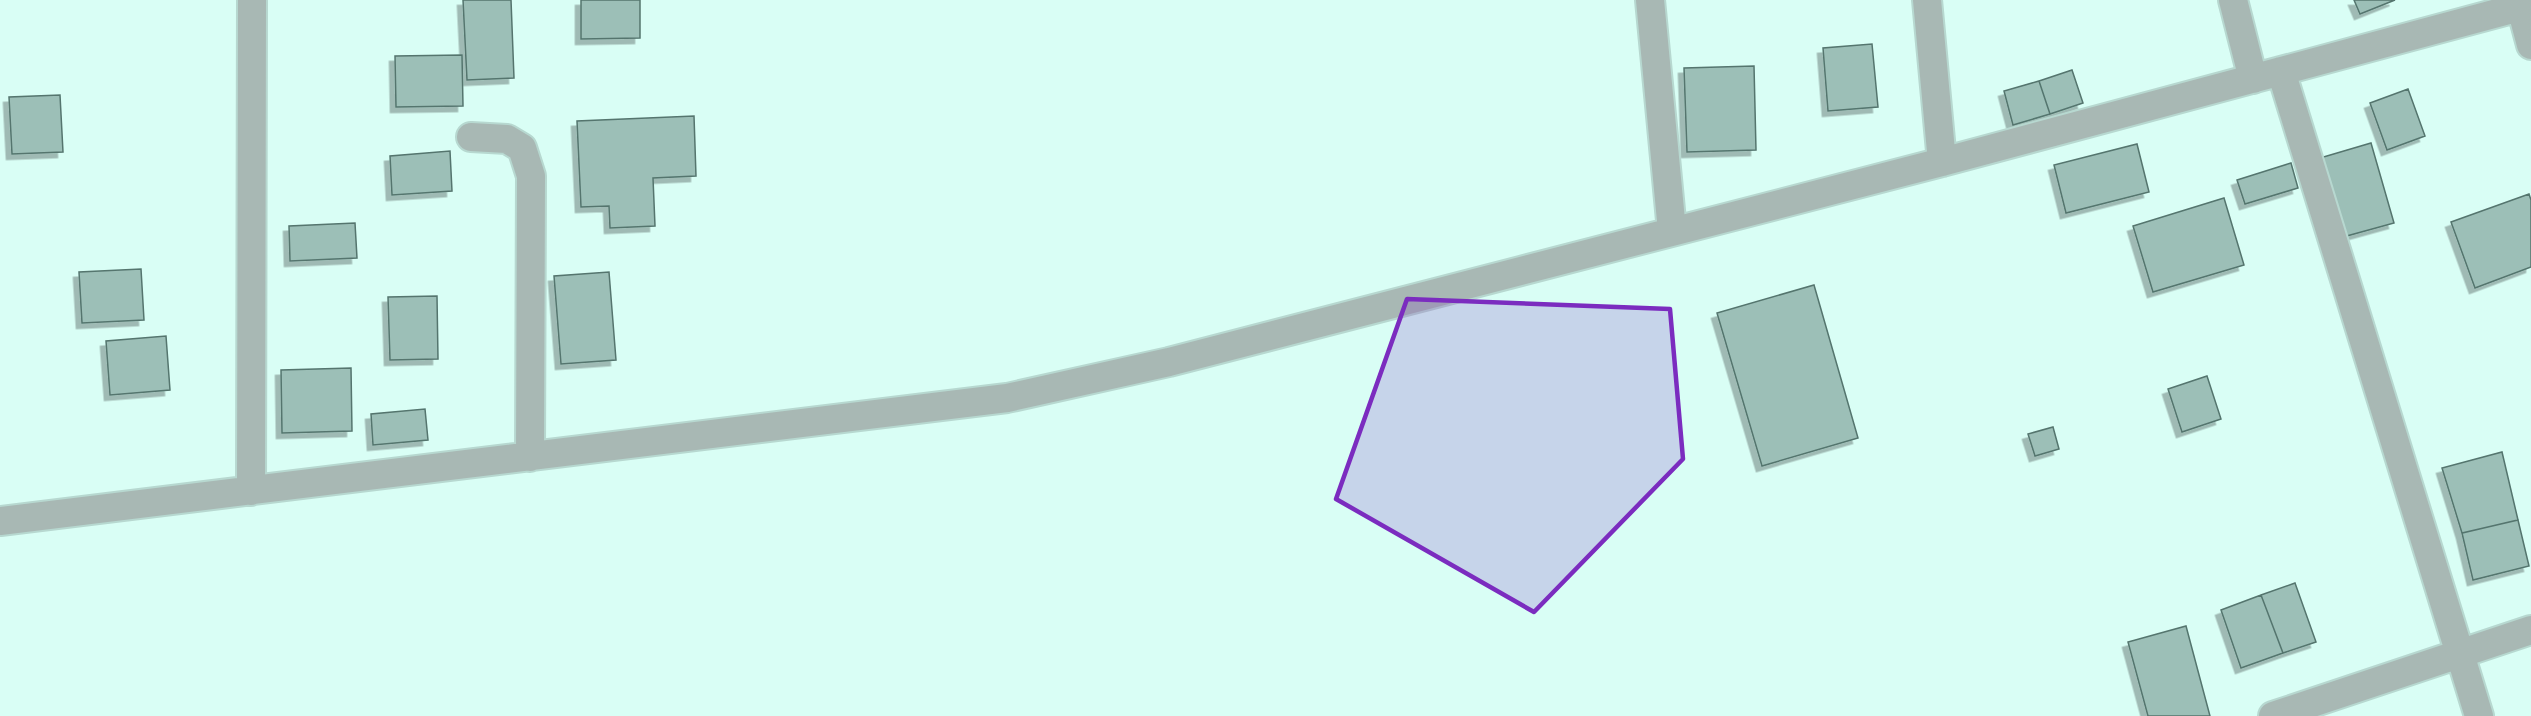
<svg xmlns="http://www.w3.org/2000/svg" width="2531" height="716" viewBox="0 0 2531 716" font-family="Overpass,sans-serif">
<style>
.building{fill:#9cbfb7;stroke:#54756e;stroke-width:1.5;filter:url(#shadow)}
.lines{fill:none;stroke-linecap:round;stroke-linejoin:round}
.street-casing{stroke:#b7d8d0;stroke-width:32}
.street{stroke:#a8b8b4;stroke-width:28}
.marked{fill:#7b2cbf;fill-opacity:0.2;stroke:#7b2cbf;stroke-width:4.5;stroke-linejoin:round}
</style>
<defs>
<filter id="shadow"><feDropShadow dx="-5.5" dy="5.5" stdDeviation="0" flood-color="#0004"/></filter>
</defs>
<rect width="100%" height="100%" fill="#d9fef5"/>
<path class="building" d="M463,0H511L514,78L467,80Z
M581,0H640V38L581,39Z
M2354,0H2395L2360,14Z
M1872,44L1878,107L1828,111L1823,48Z
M462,55L463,106L396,107L395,56Z
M1754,66L1756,150L1687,152L1684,68Z
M2072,70L2083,103L2050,114L2039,81Z
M2039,81L2050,114L2013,125L2004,91Z
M2408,89L2425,136L2387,150L2370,103Z
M60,95L63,152L12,154L9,97Z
M694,116L696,176L653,178L655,226L610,228L609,206L581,207L577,121Z
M2371,143L2394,223L2343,237L2320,158Z
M2137,144L2149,192L2066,213L2054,165Z
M450,151L452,191L392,195L390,156Z
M2291,163L2298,188L2245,204L2237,180Z
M2529,194L2531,200V267L2475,288L2451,222Z
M2224,198L2244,265L2153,292L2133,226Z
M355,223L357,258L290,261L289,226Z
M141,269L144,320L82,323L79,272Z
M609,272L616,360L561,364L554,276Z
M1814,285L1858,438L1762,466L1717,313Z
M437,296L438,359L390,360L388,297Z
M166,336L170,390L110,395L106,341Z
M351,368L352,431L282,433L281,370Z
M2207,376L2221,419L2182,432L2168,389Z
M425,409L428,440L373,445L371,414Z
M2053,427L2059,449L2035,456L2028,434Z
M2502,452L2518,520L2462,533L2442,468Z
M2518,520L2529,566L2473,580L2462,533Z
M2295,583L2316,642L2283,653L2261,595Z
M2261,595L2283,653L2241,668L2221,610Z
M2186,626L2210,716H2148L2128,642Z"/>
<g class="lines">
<defs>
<path id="street" d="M1650,0L1672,231
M1927,0L1942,162
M2233,0L2253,79
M2519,0L2531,45
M2281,71L2479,716
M471,137L507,139L522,148L531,176L530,457
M251,491L252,0
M0,521L1007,398L1169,362L1942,162L2531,4
M2273,716L2531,630"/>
</defs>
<use href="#street" class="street-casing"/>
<use href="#street" class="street"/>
</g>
<path class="marked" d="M1407,299L1670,309L1683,459L1534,612L1336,499Z"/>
</svg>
